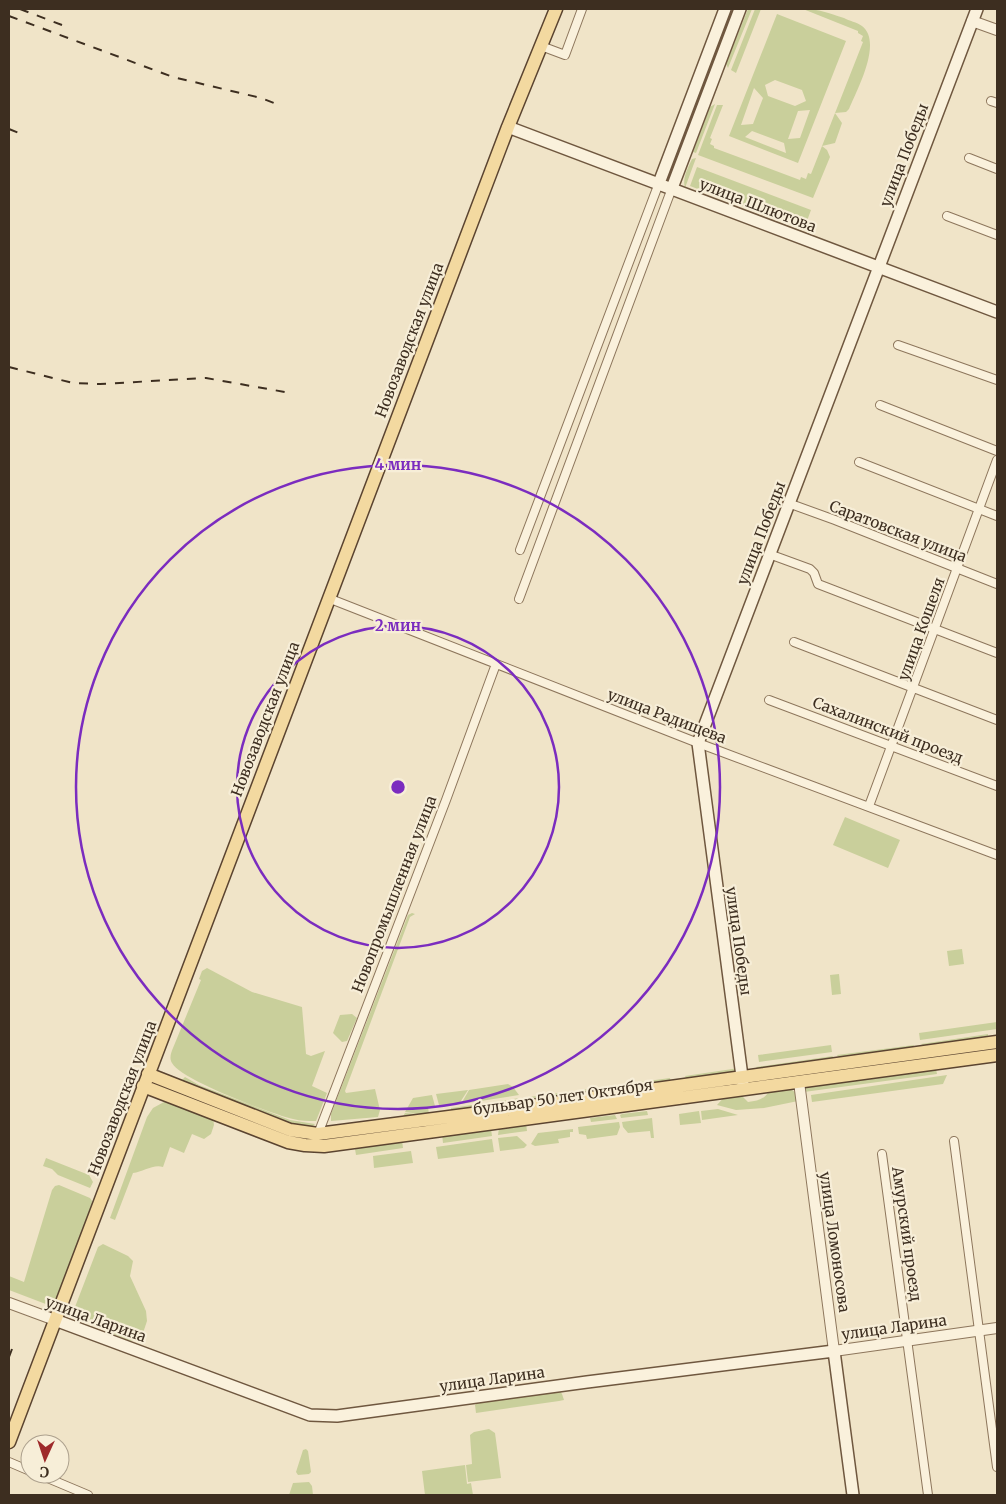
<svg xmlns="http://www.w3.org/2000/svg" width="1006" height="1504" viewBox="0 0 1006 1504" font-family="Merriweather,serif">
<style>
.green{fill:#c9cf9b;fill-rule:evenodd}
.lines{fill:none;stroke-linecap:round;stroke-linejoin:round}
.minor-casing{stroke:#8d765c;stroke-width:10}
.tertiary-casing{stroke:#8d765c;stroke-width:12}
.secondary-casing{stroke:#6f573f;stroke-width:14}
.primary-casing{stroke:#5b4430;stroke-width:15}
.minor{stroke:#faf1dc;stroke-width:8}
.tertiary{stroke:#faf1dc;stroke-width:10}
.secondary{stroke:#faf1dc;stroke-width:11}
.primary{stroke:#f3d9a0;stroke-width:12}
.rail{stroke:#3d2e20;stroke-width:2;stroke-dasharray:9 9;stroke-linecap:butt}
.ring{fill:none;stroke:#7b2cbf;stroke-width:2.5}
.labels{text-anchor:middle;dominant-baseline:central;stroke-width:4.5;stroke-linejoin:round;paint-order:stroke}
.street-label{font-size:15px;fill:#3d2e20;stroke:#f7eed8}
.centre{fill:#7b2cbf;stroke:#f7eed8;stroke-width:2.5}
.ring-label{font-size:15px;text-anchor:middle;font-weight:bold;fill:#7b2cbf;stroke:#f7eed8;stroke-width:4.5;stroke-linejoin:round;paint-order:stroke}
</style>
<rect width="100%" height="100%" fill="#f0e4c8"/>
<path class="green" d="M748,9H752L728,68L726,64Z
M755,9H761L736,73L731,70Z
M803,9C820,9 828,13 844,18C849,21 857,22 862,26C883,42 857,90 849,109L846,112L835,113L842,123L835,143L822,146L827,150L830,157L813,198L698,155L717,105H723L710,138L712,139L710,144L714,146V148L800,180L801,177L806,179L808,173L811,174L863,42L861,41L863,36L858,33V31Z
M777,14L846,41L798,163L729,136ZM775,80L802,90L806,101L795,106L768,96L765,85ZM754,88L763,98L753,124L741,125ZM810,110L800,138L788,139L798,111ZM752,131L784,143L786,153L745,137Z
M715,104L696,153L693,152L710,107Z
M696,158L685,188C682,178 688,168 692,159Z
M697,167L811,210L804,229L690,186Z
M845,817L900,840L888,868L833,845Z
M412,913L415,914L410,917L345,1091L346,1093L375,1089L380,1110L378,1117L331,1121V1114L408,915Z
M962,949L964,964L949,966L947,951Z
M207,968L252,992L302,1007L306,1054L311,1056L325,1051L312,1086L327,1093L316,1121C308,1121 301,1121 293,1119C272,1114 181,1080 172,1063C169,1058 171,1053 173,1048L201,980L199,979L202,971Z
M839,974L841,994L832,995L830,975Z
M352,1014L357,1018L347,1041L342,1042L333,1033L340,1015Z
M997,1022V1029L920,1040L919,1033Z
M988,1034V1037L972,1042L925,1047L921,1044Z
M831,1045L832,1052L759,1062L758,1055Z
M914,1045L912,1049L839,1058L837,1055Z
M833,1056L831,1060L758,1069L756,1067Z
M739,1068L737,1072L687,1080L685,1076Z
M936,1069L937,1074L804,1092L807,1086Z
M947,1075L943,1084L812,1102L811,1095Z
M185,1077L199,1085L290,1120L315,1124L311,1128L293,1127L181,1081Z
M670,1078L671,1084L532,1101L529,1097Z
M508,1084L513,1087L519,1095L461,1104L469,1090Z
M787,1087L795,1092L798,1101L764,1108L736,1110L717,1105L725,1096L743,1097L748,1102C758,1101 765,1099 770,1090Z
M468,1090L459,1104L439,1105L436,1094Z
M432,1095L435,1106L428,1107L429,1114L402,1118L405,1113L420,1114L405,1112L413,1098Z
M520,1098L519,1103L451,1110V1108Z
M164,1102H173L213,1118L214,1125L211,1134L204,1139L192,1134L184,1153L170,1147L163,1167C153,1164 143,1172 133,1173L115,1220L110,1218L147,1117L153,1108Z
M718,1109L738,1115L702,1120L701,1111Z
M647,1111L648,1115L621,1118L620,1115L622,1114Z
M699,1111L701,1123L680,1125L679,1114Z
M615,1115L617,1119L591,1122L590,1118Z
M652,1118L654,1138H651L650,1131L628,1133L623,1127L622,1122Z
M619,1122L620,1127L617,1135L587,1139L586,1135L579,1134L578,1127Z
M526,1123L527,1131L498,1135L499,1128Z
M491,1129L492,1136L443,1143L442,1134Z
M573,1129V1132H570V1137L558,1139L559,1143L535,1146L531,1144L538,1133Z
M517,1136L527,1145L524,1148L500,1151L498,1138Z
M492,1139L494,1152L438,1159L436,1147Z
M402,1140L403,1148L356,1155L355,1149L359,1146Z
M411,1151L413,1163L374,1168L373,1156Z
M46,1158L89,1175L93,1182L90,1188L58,1175L52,1169L43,1166Z
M59,1185L90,1198L94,1204L56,1303L51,1306L9,1290V1276L24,1282L52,1190L55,1186Z
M103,1244L128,1256L133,1261L130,1276L146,1311L147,1321L142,1336L135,1340L129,1341L83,1320L76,1314L75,1307L98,1247Z
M560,1391L562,1394L564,1400L559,1401L476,1413L475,1405L478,1402Z
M489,1429L495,1433L501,1478L468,1482L466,1465L472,1464L470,1435L474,1432Z
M306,1449L308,1451L311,1472L309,1474L298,1475L296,1472L303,1450Z
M465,1465L467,1484L471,1483L473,1495H425L422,1471Z
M309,1482L312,1486L313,1495H289L293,1483Z"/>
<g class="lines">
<defs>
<path id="minor" d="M541,46L565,55L582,9
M991,101L997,103
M969,158L997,169
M947,216L997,235
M898,345L997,380
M880,405L997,451
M859,462L997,516
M788,503L835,520L997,584
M520,550L659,183
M769,554L810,569L814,573L818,584L997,653
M328,598L698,743L997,855
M519,599L672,188
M794,642L997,720
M769,700L997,786
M869,806L997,460
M318,1134L446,800L496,664
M954,1141L997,1467
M882,1154L928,1495
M9,1462L30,1471
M38,1474L88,1495"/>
<path id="tertiary" d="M972,21L997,30
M799,1082L834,1351L997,1328
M9,1303L55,1320"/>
<path id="secondary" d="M508,127L997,312
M659,183L725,9
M672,188L740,9
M743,1084L698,743L977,9
M55,1320L310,1415L337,1416L587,1382L834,1351L853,1495"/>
<path id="primary" d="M148,1074L290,1130L318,1134L525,1107L997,1042
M143,1086L288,1142L305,1145L324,1146L997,1055
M9,1442L508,127L556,9"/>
</defs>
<use href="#minor" class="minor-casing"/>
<use href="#tertiary" class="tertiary-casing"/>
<use href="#secondary" class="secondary-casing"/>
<use href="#primary" class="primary-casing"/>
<use href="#minor" class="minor"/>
<use href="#tertiary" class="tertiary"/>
<use href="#secondary" class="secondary"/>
<use href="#primary" class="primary"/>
<path class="rail" d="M20,9L62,25
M9,16L173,77L261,98L279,105
M9,129L24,135
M9,367L73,383L100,384L206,378L285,392
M9,1357L12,1349"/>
</g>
<g class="ring">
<circle cx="398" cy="787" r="161"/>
<circle cx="398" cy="787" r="322"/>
</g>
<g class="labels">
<g class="street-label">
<text transform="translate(904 155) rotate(-69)">улица Победы</text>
<text transform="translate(758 205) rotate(21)">улица Шлютова</text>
<text transform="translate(409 340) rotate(-69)">Новозаводская улица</text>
<text transform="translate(898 531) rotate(21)">Саратовская улица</text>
<text transform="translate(761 533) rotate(-69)">улица Победы</text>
<text transform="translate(921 629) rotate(-70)">улица Кошеля</text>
<text transform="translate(667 716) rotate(21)">улица Радищева</text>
<text transform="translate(265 719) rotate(-69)">Новозаводская улица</text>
<text transform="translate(888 730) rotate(21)">Сахалинский проезд</text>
<text transform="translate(394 894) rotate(-69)">Новопромышленная улица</text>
<text transform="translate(739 941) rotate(82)">улица Победы</text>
<text transform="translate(563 1097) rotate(-8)">бульвар 50 лет Октября</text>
<text transform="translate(122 1098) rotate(-69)">Новозаводская улица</text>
<text transform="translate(907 1234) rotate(82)">Амурский проезд</text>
<text transform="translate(835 1242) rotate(82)">улица Ломоносова</text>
<text transform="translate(96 1319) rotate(20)">улица Ларина</text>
<text transform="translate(894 1327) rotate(-8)">улица Ларина</text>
<text transform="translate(492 1379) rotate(-8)">улица Ларина</text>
</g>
</g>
<circle cx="398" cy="787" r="8" class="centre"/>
<g class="ring-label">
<text x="398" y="470">4 мин</text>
<text x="398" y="631">2 мин</text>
</g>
<rect width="1006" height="1504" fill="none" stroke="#3d2e20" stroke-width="20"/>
<g transform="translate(45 1459) rotate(183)"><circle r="24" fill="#f7eed8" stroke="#ada18e"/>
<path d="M0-4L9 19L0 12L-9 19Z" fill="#9e2a2b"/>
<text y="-8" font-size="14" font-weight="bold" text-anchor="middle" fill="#3d2e20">С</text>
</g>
</svg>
